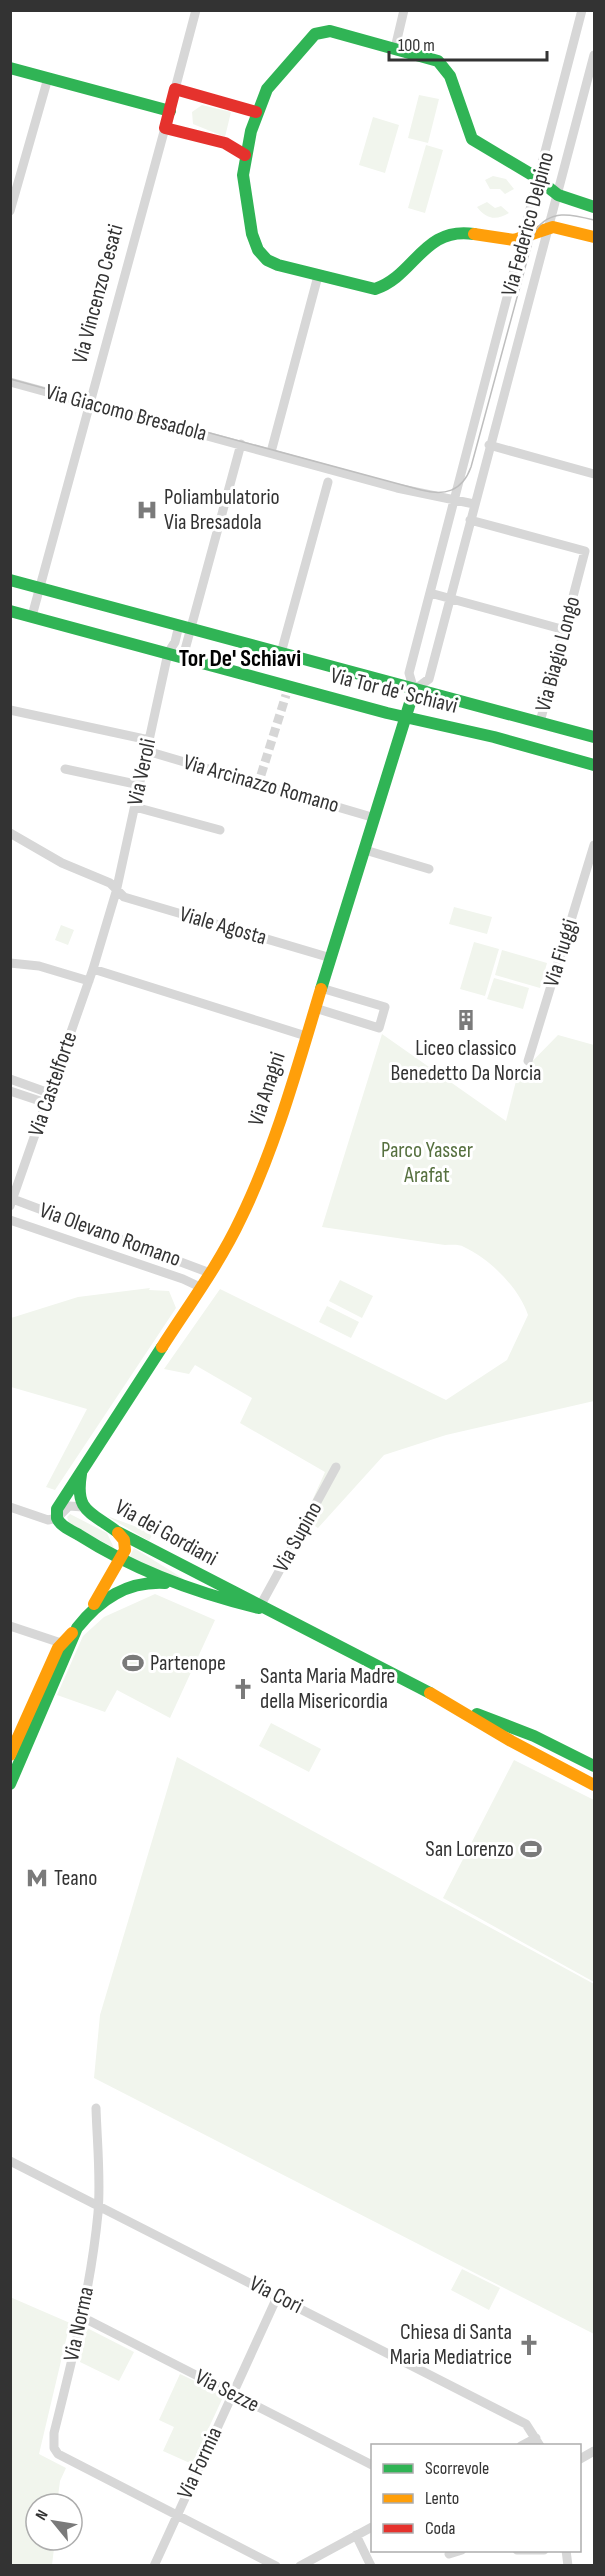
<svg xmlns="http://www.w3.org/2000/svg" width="605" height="2576" viewBox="0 0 605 2576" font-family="'Sofia Sans Condensed',sans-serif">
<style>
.green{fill:#f1f5ed}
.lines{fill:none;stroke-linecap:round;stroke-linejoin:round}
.street-tunnel{stroke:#d6d6d6;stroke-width:9;stroke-dasharray:9 4.5;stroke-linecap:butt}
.street{stroke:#d7d7d7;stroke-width:9}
.fast{stroke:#30b455;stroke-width:12}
.slow{stroke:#ff9f0a;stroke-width:12}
.jam{stroke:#e5322d;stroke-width:12}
.tram{stroke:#bebebe;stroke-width:1.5}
.labels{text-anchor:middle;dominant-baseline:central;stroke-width:6;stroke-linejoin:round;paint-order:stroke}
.street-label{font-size:22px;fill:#333;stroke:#fff}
.poi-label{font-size:22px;fill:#333;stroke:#fff;text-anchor:start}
.park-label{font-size:22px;fill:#56703f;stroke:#fff}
.neighbourhood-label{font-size:24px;font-weight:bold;fill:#000;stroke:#fff}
</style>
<rect width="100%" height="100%" fill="#fff"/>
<path class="green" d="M419,95L439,99L428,143L408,138Z
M202,105L231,112L225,137L193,124L192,112Z
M373,117L399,125L385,173L359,165Z
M426,145L443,150L425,213L408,208Z
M493,176L506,179L514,189L505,194L500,189H490L485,180Z
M487,202L495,208L501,206L509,213C496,221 486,219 477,207Z
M454,907L492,917L487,934L449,924Z
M61,925L74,930L68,945L55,940Z
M474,942L499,949L485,996L460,989Z
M502,950L547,963L540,988L495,975Z
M494,978L529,988L523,1009L487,999Z
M382,1034L506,1121L517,1077L558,1035L594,1045V1401L446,1435L384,1455L318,1528L304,1519L325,1472L240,1423L252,1398L195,1365L189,1374L164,1369L220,1289L446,1400L507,1360L528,1315C519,1288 490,1259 464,1247C459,1244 451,1245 445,1245L322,1227Z
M340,1280L373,1296L362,1318L329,1301Z
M150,1288L149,1290L169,1291L176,1308L55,1490L46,1487L87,1409L11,1387V1318L78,1297Z
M327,1306L359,1322L351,1338L319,1322Z
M70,1514L107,1533L114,1548L69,1523L67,1517Z
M107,1516L153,1533L149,1541Z
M134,1548L184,1579L155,1570L130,1556Z
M155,1594L215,1620L170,1718L117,1690L105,1712L57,1695L83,1636L104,1617Z
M271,1723L321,1749L309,1772L259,1746Z
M177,1757L594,1984V2334L94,2078L100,2015Z
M514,1760L594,1800V1982L443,1898Z
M462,2269L500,2288L489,2310L451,2290Z
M10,2297L70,2323L39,2454L66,2468L60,2481L57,2504H36V2540H55L52,2565H11Z
M87,2328L134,2352L119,2381L80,2362Z
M180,2374L224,2395L192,2464L163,2451L174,2427L159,2420Z"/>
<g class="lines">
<path class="street-tunnel" d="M261,775L286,695"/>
<path class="street" d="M582,10L409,673L414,690L429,679L594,55
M395,48L404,10
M175,89L196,10
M10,211L48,78
M10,382L397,488L474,504
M489,445L594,474
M271,452L318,276
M470,520L585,551L540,722
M430,593L565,630
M32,616L165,128
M281,653L328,482
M183,657L241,444
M10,710L149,740
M147,751L375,818
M65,769L140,785
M135,807L220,830
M10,833L62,863L110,883L124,897L331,958
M365,850L429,869
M10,963L39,966L89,981
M93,969L306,1036
M315,1008L379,1028L385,1007L321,988
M528,1061L594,845
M10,1079L49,1093
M10,1091L46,1103
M10,1198L210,1273
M10,1206L93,969L116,892L168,653L175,642L179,625
M10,1220L183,1279L200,1287
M10,1507L48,1520L57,1518L69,1506L83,1507
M259,1608L336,1467
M10,1626L61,1643
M96,2108C97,2142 101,2178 98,2213C91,2288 72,2360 54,2433V2448L58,2454L276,2566
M10,2161L526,2424L540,2446
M82,2317L372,2465
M521,2446L536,2438
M580,2459L594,2451
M356,2535L371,2566
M517,2550H544
M566,2550L568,2566
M449,2554L462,2550
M154,2566L278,2295
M300,2566L372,2527"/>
<path class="fast" d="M10,68L170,111
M474,234C423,226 415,276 375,289L278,265L267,260L258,250L252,234L243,175L251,131L267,89L315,34L330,31L438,61L450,76L472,139L534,176L558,195L594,207
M10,580L594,737
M10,611L387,713L494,737L594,765
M321,989L414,690
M162,1347L57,1509C57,1510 57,1518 57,1518C60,1526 72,1531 79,1535C134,1570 196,1593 259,1608
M81,1474C75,1511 89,1511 116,1531L430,1693
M477,1714L534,1736L594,1766
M10,1784L77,1628C100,1599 127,1581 165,1583"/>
<path class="slow" d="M474,234L514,240L553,227L594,237
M162,1347C189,1305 220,1263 241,1218C276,1146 298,1065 321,989
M94,1604L125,1550L124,1540L118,1533
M430,1693L511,1741L594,1785
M10,1755L58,1648L72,1633"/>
<path class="jam" d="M245,155L225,143L165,128L175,89L256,112"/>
<path class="tram" d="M10,379L421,490C444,496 462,492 471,467L535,231C550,209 571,214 594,220"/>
</g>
<defs>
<symbol id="hospital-bare" viewBox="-9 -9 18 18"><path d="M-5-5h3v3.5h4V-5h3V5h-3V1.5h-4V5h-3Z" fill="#7a7a7a" stroke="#fff" stroke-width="2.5" paint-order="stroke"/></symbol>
<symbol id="building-bare" viewBox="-9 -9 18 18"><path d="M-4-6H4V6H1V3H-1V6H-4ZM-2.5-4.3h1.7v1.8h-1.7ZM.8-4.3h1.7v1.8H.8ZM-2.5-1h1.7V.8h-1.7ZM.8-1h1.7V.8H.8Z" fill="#7a7a7a" stroke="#fff" stroke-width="2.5" paint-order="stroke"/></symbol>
<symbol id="stadium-bare" viewBox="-9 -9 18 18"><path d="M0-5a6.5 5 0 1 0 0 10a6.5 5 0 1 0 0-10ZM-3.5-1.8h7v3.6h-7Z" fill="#7a7a7a" stroke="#fff" stroke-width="2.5" paint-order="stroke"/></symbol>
<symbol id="church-bare" viewBox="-9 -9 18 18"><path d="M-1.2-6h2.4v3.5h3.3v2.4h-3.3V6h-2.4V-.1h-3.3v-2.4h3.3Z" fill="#7a7a7a" stroke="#fff" stroke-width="2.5" paint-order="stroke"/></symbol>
<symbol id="metro-bare" viewBox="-9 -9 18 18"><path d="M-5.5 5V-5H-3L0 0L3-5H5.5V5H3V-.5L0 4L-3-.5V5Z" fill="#7a7a7a" stroke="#fff" stroke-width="2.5" paint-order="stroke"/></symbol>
</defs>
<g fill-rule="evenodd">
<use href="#hospital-bare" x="132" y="495" width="30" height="30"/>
<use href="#building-bare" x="451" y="1005" width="30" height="30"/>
<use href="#stadium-bare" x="118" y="1648" width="30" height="30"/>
<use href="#church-bare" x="228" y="1674" width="30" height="30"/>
<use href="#stadium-bare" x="516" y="1834" width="30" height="30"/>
<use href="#metro-bare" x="22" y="1863" width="30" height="30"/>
<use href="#church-bare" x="514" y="2330" width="30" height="30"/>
</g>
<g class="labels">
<g class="street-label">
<text transform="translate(528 224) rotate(-75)">Via Federico Delpino</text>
<text transform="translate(98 294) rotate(-75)">Via Vincenzo Cesati</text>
<text transform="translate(126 413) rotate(15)">Via Giacomo Bresadola</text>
<text transform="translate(558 654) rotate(-75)">Via Biagio Longo</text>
<text transform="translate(394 691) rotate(14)">Via Tor de' Schiavi</text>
<text transform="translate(142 772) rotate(-78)">Via Veroli</text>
<text transform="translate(261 784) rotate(16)">Via Arcinazzo Romano</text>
<text transform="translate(223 926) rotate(16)">Viale Agosta</text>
<text transform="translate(561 953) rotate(-73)">Via Fiuggi</text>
<text transform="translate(53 1084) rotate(-71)">Via Castelforte</text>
<text transform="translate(267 1089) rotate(-72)">Via Anagni</text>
<text transform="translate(110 1235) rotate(20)">Via Olevano Romano</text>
<text transform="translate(166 1533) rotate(29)">Via dei Gordiani</text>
<text transform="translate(298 1537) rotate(-61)">Via Supino</text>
<text transform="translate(276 2295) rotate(27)">Via Cori</text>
<text transform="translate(79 2324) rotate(-78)">Via Norma</text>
<text transform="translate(227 2391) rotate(27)">Via Sezze</text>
<text transform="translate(200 2463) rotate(-65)">Via Formia</text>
</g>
<g class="poi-label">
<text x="164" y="497">Poliambulatorio<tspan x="164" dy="25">Via Bresadola</tspan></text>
<text x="466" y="1048" text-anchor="middle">Liceo classico<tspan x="466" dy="25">Benedetto Da Norcia</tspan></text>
<text x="150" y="1663">Partenope</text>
<text x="260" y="1676">Santa Maria Madre<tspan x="260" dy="25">della Misericordia</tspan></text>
<text x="514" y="1849" text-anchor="end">San Lorenzo</text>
<text x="54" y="1878">Teano</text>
<text x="512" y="2332" text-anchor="end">Chiesa di Santa<tspan x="512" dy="25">Maria Mediatrice</tspan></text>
</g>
<g class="park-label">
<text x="427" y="1150">Parco Yasser<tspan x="427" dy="25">Arafat</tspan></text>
</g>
<g class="neighbourhood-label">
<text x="240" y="658">Tor De' Schiavi</text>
</g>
</g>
<rect width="605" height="2576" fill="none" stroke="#333333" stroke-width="24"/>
<rect x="371" y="2444" width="210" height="108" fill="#ffffff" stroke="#adadad" stroke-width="1.5"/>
<rect x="383" y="2464" width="30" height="9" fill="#30b455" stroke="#adadad" stroke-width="1.5"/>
<text x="425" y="2474" font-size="18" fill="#333333">Scorrevole</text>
<rect x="383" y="2494" width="30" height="9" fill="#ff9f0a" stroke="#adadad" stroke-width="1.5"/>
<text x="425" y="2504" font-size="18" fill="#333333">Lento</text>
<rect x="383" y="2524" width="30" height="9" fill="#e5322d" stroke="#adadad" stroke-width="1.5"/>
<text x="425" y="2534" font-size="18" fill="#333333">Coda</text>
<g transform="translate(54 2522) rotate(300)"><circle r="28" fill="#ffffff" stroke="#adadad" stroke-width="1.5"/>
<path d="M0-4.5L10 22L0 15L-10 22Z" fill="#7a7a7a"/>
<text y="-9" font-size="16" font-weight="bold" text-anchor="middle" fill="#333333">N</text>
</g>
<path d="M389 51v9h158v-9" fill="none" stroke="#333333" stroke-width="3"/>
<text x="398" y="51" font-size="18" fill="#333333" stroke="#ffffff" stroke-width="4.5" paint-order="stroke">100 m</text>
</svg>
